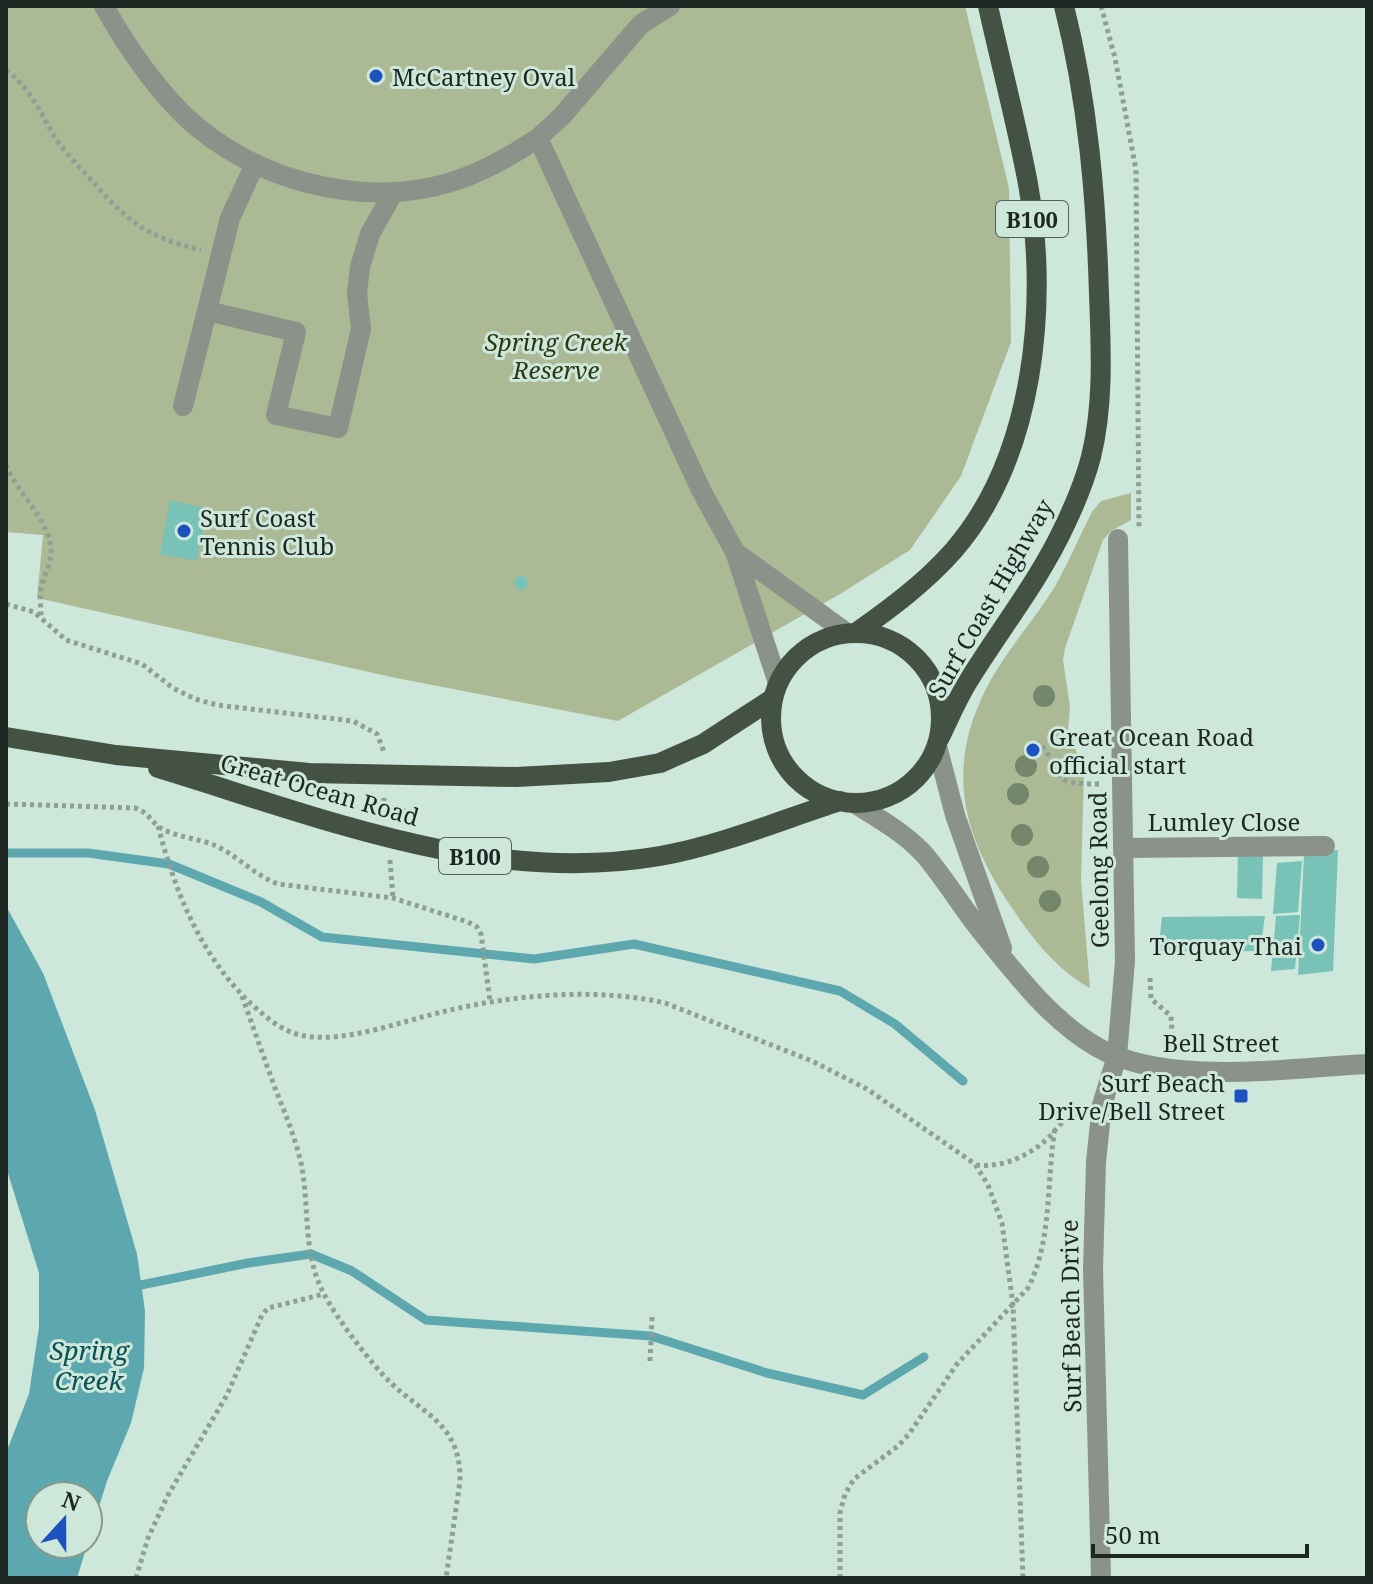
<svg xmlns="http://www.w3.org/2000/svg" width="1373" height="1584" viewBox="0 0 1373 1584" font-family="'Noto Serif',serif">
<style>
.green{fill:#abb995}
.water{fill:#5da8af;fill-rule:evenodd}
.lines{fill:none;stroke-linecap:round;stroke-linejoin:round}
.stream{stroke:#5da8af;stroke-width:9}
.building{fill:#78c2b7}
.path{stroke:#8ca196;stroke-width:5;stroke-dasharray:4 4;stroke-linecap:butt}
.minor{stroke:#8a928a;stroke-width:20}
.major{stroke:#445244;stroke-width:20}
.tree{fill:#74876b}
.poi-dot{fill:#1c51be;stroke:#cde7da;stroke-width:3}
.labels{text-anchor:middle;dominant-baseline:central;stroke-width:6;stroke-linejoin:round;paint-order:stroke}
.shield{fill:#cde7da;stroke:#526159;stroke-width:2}
.shield-label{font-size:22px;font-weight:bold;fill:#1d2722}
.poi-label{font-size:24px;fill:#1d2722;stroke:#cde7da;text-anchor:start}
.park-label{font-size:24px;font-style:italic;fill:#2c3811;stroke:#cde7da}
.street-label{font-size:24px;fill:#1d2722;stroke:#cde7da}
.water-label{font-size:26px;font-style:italic;fill:#0b5055;stroke:#cde7da}
</style>
<rect width="100%" height="100%" fill="#cde7da"/>
<path class="green" d="M6,6H965L1009,188L1011,342L961,476L910,550L840,594L618,721L396,678L37,598L43,535L6,532Z
M1131,493V520L1111,531L1103,540L1065,648L1063,660L1070,707L1068,730L1084,771L1081,880L1090,988C1052,967 1027,931 1004,896C960,827 948,764 986,689C1004,653 1033,622 1054,588C1068,564 1079,537 1092,512L1101,501Z"/>
<path class="water" d="M6,906L43,973L95,1110L137,1254L145,1311L144,1368L131,1423L107,1481L77,1578H6V1453L29,1394L39,1327V1273L6,1167ZM40,1496H88V1544H40Z"/>
<g class="lines">
<path class="stream" d="M6,853H88L169,864L261,902L322,937L534,959L634,944L840,991L895,1024L963,1081
M141,1285L248,1263L311,1254L352,1271L426,1320L651,1336L767,1373L863,1395L924,1357"/>
</g>
<path class="building" d="M170,500L208,509L196,561L160,554Z
M514 583a7 7 0 1 1 14 0a7 7 0 1 1-14 0Z
M1338,850L1333,971L1298,975L1304,855Z
M1238,853L1263,854L1262,899L1237,898Z
M1302,861L1298,912L1273,914L1277,863Z
M1300,915L1295,969L1271,971L1276,916Z
M1265,916L1260,951L1158,952L1162,917Z"/>
<g class="lines">
<path class="path" d="M1101,6L1115,58L1136,170L1139,528
M6,70C30,88 39,110 53,134C61,148 74,161 85,173C124,218 142,236 201,250
M6,465C17,494 53,522 51,555C50,565 44,575 42,585C39,595 41,606 41,616
M6,604L34,612L66,640L142,664L173,688L195,699L217,705L353,721L377,734L384,752
M1025,754L1028,747L1040,743C1066,777 1048,784 1099,784
M384,798V806L403,810L401,819
M6,804L135,808C148,812 150,820 159,827C174,837 197,838 214,845C237,855 254,875 278,884L393,898L468,922L477,927L481,934L490,1001
M158,826C176,895 203,962 258,1010C272,1022 286,1033 305,1036C346,1043 402,1021 442,1012C510,995 596,987 665,1003L812,1061L867,1089L975,1164L988,1185L1002,1223L1013,1305L1023,1578
M390,860L393,898
M1150,978L1151,999L1171,1016L1173,1047
M242,996C253,1027 264,1058 275,1088C285,1113 295,1137 301,1163C310,1207 302,1253 324,1294C335,1316 372,1365 390,1382C424,1415 461,1424 460,1481L446,1578
M976,1165C1001,1168 1027,1157 1046,1140C1058,1129 1063,1117 1080,1112
M650,1361L652,1317
M136,1578L148,1538L168,1495L227,1395L262,1315L268,1308L324,1294
M840,1578V1513L845,1494L854,1479L898,1446L909,1434L957,1364L1028,1288C1053,1238 1046,1182 1055,1128"/>
<path class="minor" d="M104,6C126,46 161,97 197,127C259,178 347,203 427,188C467,181 504,161 538,138
M670,6L641,24L562,116L538,138L702,492L735,552L778,683
M255,164L230,218L207,311L296,332L276,415L338,428L361,329L357,293L360,267L370,234L393,193
M183,406L207,311
M735,552L847,633
M937,746L955,815L1002,948
M854,803C878,818 903,832 923,853C944,877 961,906 981,931C1014,972 1051,1021 1097,1047C1166,1087 1288,1068 1367,1064
M1124,848L1325,846
M1101,1578L1093,1269L1096,1162L1102,1105L1117,1056L1125,961L1118,539"/>
<path class="major" d="M857,632C891,608 926,582 954,550C1035,456 1049,302 1028,184C1017,125 1001,65 988,6
M771 718a85 85 0 1 1 170 0a85 85 0 1 1-170 0Z
M6,737L116,755L309,773L516,777L609,772L660,763L703,744L772,699
M939,739C949,719 957,699 969,680C1001,628 1039,581 1065,525C1075,504 1085,480 1091,457C1104,404 1101,349 1099,294C1096,197 1088,101 1064,6
M158,768C320,817 487,886 660,856C722,845 781,820 840,801"/>
</g>
<g class="tree">
<circle cx="1044" cy="696" r="11"/>
<circle cx="1026" cy="766" r="11"/>
<circle cx="1018" cy="794" r="11"/>
<circle cx="1022" cy="835" r="11"/>
<circle cx="1038" cy="867" r="11"/>
<circle cx="1050" cy="901" r="11"/>
</g>
<g class="poi-dot">
<circle cx="376" cy="76" r="8"/>
<circle cx="184" cy="531" r="8"/>
<circle cx="1033" cy="750" r="8"/>
<circle cx="1318" cy="945" r="8"/>
<rect x="1233" y="1088" width="16" height="16" rx="4"/>
</g>
<g class="labels">
<g class="shield">
<rect x="996" y="201" width="72" height="36" rx="6"/>
<rect x="439" y="838" width="72" height="36" rx="6"/>
</g>
<g class="shield-label">
<text x="1032" y="219">B100</text>
<text x="475" y="856">B100</text>
</g>
<g class="poi-label">
<text x="392" y="76">McCartney Oval</text>
<text x="200" y="517">Surf Coast<tspan x="200" dy="28">Tennis Club</tspan></text>
<text x="1049" y="736">Great Ocean Road<tspan x="1049" dy="28">official start</tspan></text>
<text x="1302" y="945" text-anchor="end">Torquay Thai</text>
<text x="1225" y="1082" text-anchor="end">Surf Beach<tspan x="1225" dy="28">Drive/Bell Street</tspan></text>
</g>
<g class="park-label">
<text x="556" y="341">Spring Creek<tspan x="556" dy="28">Reserve</tspan></text>
</g>
<g class="street-label">
<text transform="translate(990 598) rotate(-60)">Surf Coast Highway</text>
<text transform="translate(320 789) rotate(16)">Great Ocean Road</text>
<text x="1224" y="821">Lumley Close</text>
<text transform="translate(1098 870) rotate(-91)">Geelong Road</text>
<text x="1221" y="1042">Bell Street</text>
<text transform="translate(1070 1316) rotate(-91)">Surf Beach Drive</text>
</g>
<g class="water-label">
<text x="89" y="1350">Spring<tspan x="89" dy="30">Creek</tspan></text>
</g>
</g>
<rect width="1373" height="1584" fill="none" stroke="#1d2722" stroke-width="16"/>
<g transform="translate(64 1520) rotate(21)"><circle r="38" fill="#cde7da" stroke="#879a90" stroke-width="2"/>
<path d="M0-6L14 30L0 20L-14 30Z" fill="#1c51be"/>
<text y="-12" font-size="22" font-weight="bold" text-anchor="middle" fill="#1d2722">N</text>
</g>
<path d="M1093 1544v12h214v-12" fill="none" stroke="#1d2722" stroke-width="4"/>
<text x="1105" y="1544" font-size="24" fill="#1d2722" stroke="#cde7da" stroke-width="6" paint-order="stroke">50 m</text>
</svg>
